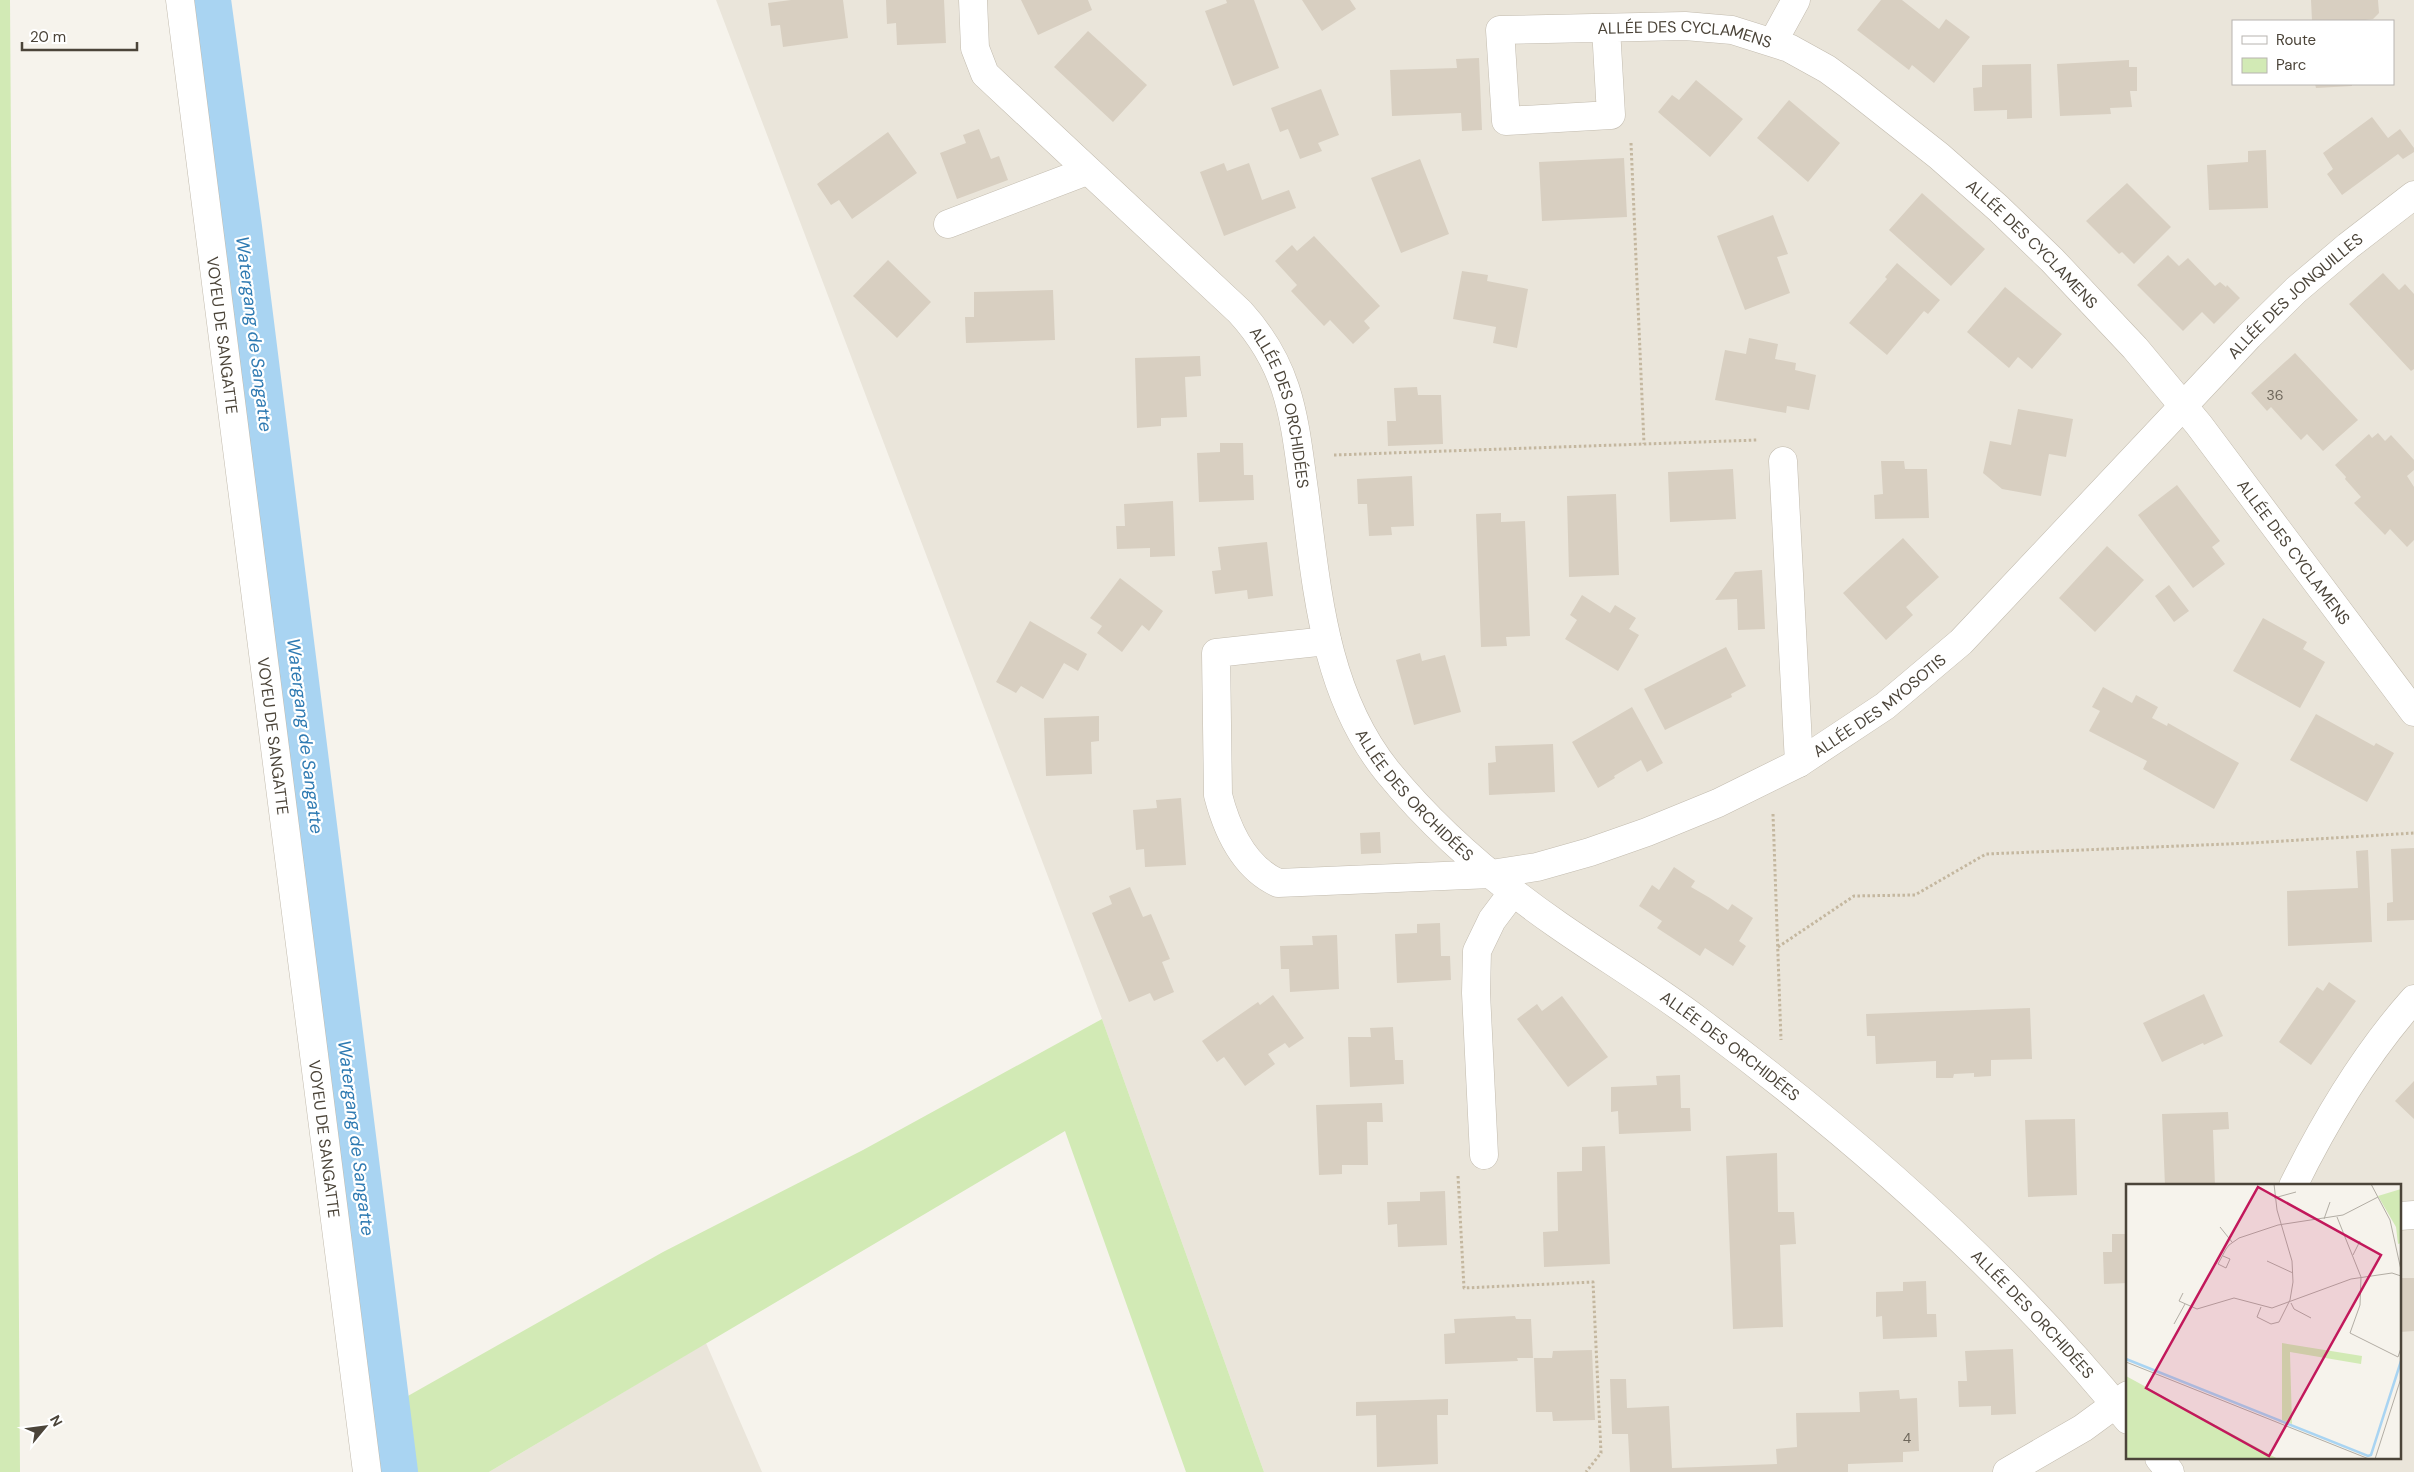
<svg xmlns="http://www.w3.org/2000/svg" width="2414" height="1472" viewBox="0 0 2414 1472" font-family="'DM Sans',sans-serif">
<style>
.residential{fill:#eae5da;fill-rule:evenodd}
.green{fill:#d2eab5}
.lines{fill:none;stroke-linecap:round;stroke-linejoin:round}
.canal{stroke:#a9d4f2;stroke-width:40}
.building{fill:#d8cfc1}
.street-casing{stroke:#c2bbae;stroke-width:29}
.path{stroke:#c4b79f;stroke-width:3;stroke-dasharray:2.5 2.5;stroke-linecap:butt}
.street{stroke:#fff;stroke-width:28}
.labels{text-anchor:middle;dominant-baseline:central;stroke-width:4.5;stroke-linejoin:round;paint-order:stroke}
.number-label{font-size:14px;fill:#6e675b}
.street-label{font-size:16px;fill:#4b4439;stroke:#fff}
.water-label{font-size:18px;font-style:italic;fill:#2e7ab2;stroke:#fff}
.inset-river{fill:none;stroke:#a9d4f2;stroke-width:2.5}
.inset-road{fill:none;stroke:#b2ada4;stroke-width:1}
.view{fill:#c2185b;fill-opacity:0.15;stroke:#c2185b;stroke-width:2.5}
.inset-edge{fill:none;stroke:#4b4439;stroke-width:2.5}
</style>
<rect width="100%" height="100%" fill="#f6f3ec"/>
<path class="residential" d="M716,0H2414V1472H1264L1102,1019ZM2233,21H2393V84H2233ZM2128,1186H2400V1458H2128Z
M706,1343L762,1472H489Z"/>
<path class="green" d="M0,0H10L20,1472H0Z
M1102,1019L1264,1472H1186L1065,1131L489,1472H409L399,1401L663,1252L863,1150Z"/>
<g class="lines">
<path class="canal" d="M211,0L242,227L398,1472"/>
</g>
<path class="building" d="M791,0H843L848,38L783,47L780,25L771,26L768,3Z
M886,0H944L946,43L897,45L896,23L887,24Z
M1021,0H1088L1092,10L1038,35Z
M1226,0H1254L1279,68L1233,86L1205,11L1227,3Z
M1302,0H1350L1356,9L1322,31Z
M1881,0H1902L1939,29L1946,19L1970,37L1934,83L1912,65L1909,70L1857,30Z
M2311,0H2378L2379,13L2373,19L2358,21H2312Z
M1088,31L1147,85L1113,122L1054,67Z
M1479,58L1482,130L1462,131L1461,113L1392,116L1390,70L1457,68L1456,59Z
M2129,60V67H2137V91H2130L2132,107L2110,108L2111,114L2060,116L2057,64Z
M2031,64L2032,118L2007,119V110L1974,111L1973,88L1982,87V65Z
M1696,80L1743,119L1710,157L1658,112L1672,95L1679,100Z
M2315,84H2352V86L2316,88Z
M1321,89L1339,135L1318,143L1322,151L1300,159L1288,129L1280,132L1271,108Z
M1789,100L1840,143L1808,182L1757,138Z
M2372,117L2388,138L2400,129L2414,148V152L2403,159L2398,154L2342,195L2327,174L2333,169L2323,153Z
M979,129L991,159L999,156L1008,180L957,199L940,153L966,143L963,135Z
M888,132L917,173L852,219L839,200L831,205L817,184Z
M2266,150L2268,208L2209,210L2207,165L2248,162V151Z
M1624,158L1627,217L1542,221L1539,162Z
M1420,159L1449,234L1401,253L1371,178Z
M1224,163L1227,171L1249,163L1262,200L1289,190L1296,208L1224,236L1200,172Z
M2127,183L2171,227L2134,264L2122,252L2119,254L2086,221Z
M1922,193L1985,249L1951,286L1889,230Z
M1773,215L1788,254L1777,257L1790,293L1745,310L1717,236Z
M1314,236L1380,306L1364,321L1370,328L1353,344L1330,320L1324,326L1291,291L1297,285L1275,261L1292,245L1297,251Z
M2168,255L2179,266L2188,258L2215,286L2220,282L2226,287L2227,285L2240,298L2214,324L2202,312L2183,331L2137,285Z
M888,260L931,302L897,338L853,296Z
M1897,263L1940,300L1928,314L1924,311L1887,355L1849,323L1887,279L1885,277Z
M1462,271L1488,275L1487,281L1528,289L1517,348L1493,343L1496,327L1453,319Z
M2383,273L2399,290L2405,284L2414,294V369L2411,371L2349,304Z
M2005,287L2062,334L2032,369L2018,357L2009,368L1967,332Z
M1053,290L1055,340L966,343L965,317H974V292Z
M1749,338L1778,344L1775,359L1796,363L1795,370L1816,375L1809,410L1787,406L1786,413L1715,400L1725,350L1746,354Z
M2295,353L2358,420L2323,451L2307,434L2301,440L2271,407L2267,411L2251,393Z
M1200,356L1201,376L1185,377L1187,417L1161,418V426L1137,428L1135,358Z
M1417,387L1418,395H1441L1443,444L1388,446L1387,421H1396L1394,388Z
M2018,409L2073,419L2066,457L2049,454L2041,496L2002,489L1983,473L1990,441L2011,445Z
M2378,433L2385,441L2391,435L2414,460V470L2407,476L2414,487V540L2407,547L2390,529L2385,535L2354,503L2361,497L2345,479L2346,477L2335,465L2369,434L2372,438Z
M1220,443H1243L1244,475H1253L1254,500L1199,502L1197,453L1220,452Z
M1881,461H1904L1905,469H1927L1929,518L1875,519L1874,495L1883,494Z
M1733,469L1736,519L1670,522L1668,472Z
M1412,476L1414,526L1391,527L1392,535L1369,536L1367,504H1358L1357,479Z
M2177,485L2220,541L2212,547L2225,564L2193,588L2138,515Z
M1616,494L1619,575L1569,577L1567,496Z
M1173,501L1175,556L1150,557V548L1117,549L1116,526H1125L1124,504Z
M1501,513V522L1525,521L1530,636L1506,637L1507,646L1481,647L1476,514Z
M1903,538L1939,577L1906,607L1913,615L1886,640L1843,593Z
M1267,542L1273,596L1248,599L1247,590L1215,594L1212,571L1221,570L1218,547Z
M2107,546L2144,580L2095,632L2059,598Z
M1762,570L1765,629L1738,630L1737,599L1715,600L1735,572Z
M1120,578L1163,611L1149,631L1142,625L1122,652L1097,633L1102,626L1090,618Z
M2169,585L2189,611L2174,622L2155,596Z
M1582,595L1610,613L1615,605L1636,618L1629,629L1639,635L1618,671L1565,639L1577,620L1570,615Z
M2263,618L2307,642L2303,649L2325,662L2300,708L2233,671Z
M1030,621L1087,654L1078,671L1064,663L1043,699L1021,686L1016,693L996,682Z
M1726,647L1746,686L1731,694L1732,697L1665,730L1644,689Z
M1420,653L1422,661L1445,655L1461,712L1414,725L1396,660Z
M2103,687L2132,703L2136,695L2158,707L2152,718L2167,726L2168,723L2239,763L2214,809L2143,769L2147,761L2089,731L2100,711L2092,707Z
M1632,707L1663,763L1647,772L1641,760L1614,776L1615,778L1598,788L1572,742Z
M2316,714L2374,746L2376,743L2394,753L2367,802L2290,760Z
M1099,716V741L1091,742L1092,774L1046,776L1044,718Z
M1553,744L1555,792L1489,795L1488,763L1496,762L1495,746Z
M1181,798L1186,865L1145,867L1144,849L1136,850L1133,810L1157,808L1156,800Z
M1380,832L1381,853L1361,854L1360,833Z
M2414,848V920L2387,921V903L2393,902L2391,849Z
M2368,850L2372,942L2288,946L2287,891L2358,888L2356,851Z
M1674,867L1695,881L1691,887L1710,898L1728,910L1732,904L1753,918L1739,941L1746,946L1733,966L1705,948L1700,956L1657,928L1662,921L1639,906L1652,885L1659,890Z
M1130,887L1143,917L1151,914L1170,959L1162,962L1174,992L1154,1001L1150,993L1129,1002L1092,913L1112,904L1109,896Z
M1440,923L1441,956H1450L1451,980L1397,983L1395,934L1417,933V924Z
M1337,935L1339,989L1290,992L1289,969H1281L1280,946L1313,945L1312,936Z
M2329,982L2356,1001L2311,1065L2279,1042L2317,987L2323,991Z
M2204,994L2223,1036L2204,1045L2203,1043L2162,1062L2143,1023Z
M1273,995L1304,1038L1289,1048L1285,1043L1268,1054L1275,1064L1245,1086L1224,1057L1217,1062L1202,1041L1258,1002L1260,1005Z
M1562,996L1608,1057L1568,1087L1517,1019L1537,1004L1542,1011Z
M2030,1008L2032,1059L1991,1060V1076L1974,1077V1073L1954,1074L1953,1078H1936V1061L1876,1064L1875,1036H1867L1866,1014Z
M1393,1027L1395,1060H1403L1404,1084L1350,1087L1348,1037H1371L1370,1028Z
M1680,1075L1681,1108H1690L1691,1131L1619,1134L1618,1111L1611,1112V1087L1657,1085L1656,1076Z
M2414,1081V1119L2395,1101Z
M1382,1103L1383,1122H1367L1368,1165H1342V1174L1319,1175L1316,1105Z
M2228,1112L2229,1129L2213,1130L2215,1186H2165L2162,1114Z
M2075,1119L2077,1195L2028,1197L2025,1120Z
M1605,1146L1610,1264L1544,1267L1543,1232L1558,1231L1557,1172L1582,1171V1147Z
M1777,1153L1778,1212H1794L1796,1244L1780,1245L1783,1327L1733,1329L1726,1156Z
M1445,1191L1447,1245L1398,1247L1397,1224L1388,1225L1387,1202L1420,1201V1192Z
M2112,1234H2128V1283L2104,1284L2103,1252H2112Z
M2400,1278H2414V1331L2400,1332Z
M1926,1281L1927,1314H1936L1937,1337L1883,1339L1882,1316L1876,1317V1292L1903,1291V1282Z
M1515,1316L1516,1319H1531L1533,1358H1517L1518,1361L1445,1364L1444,1334L1455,1333L1454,1319Z
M2013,1349L2016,1414L1991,1415V1406L1959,1407L1958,1381H1967L1965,1351Z
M1592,1350L1595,1420L1553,1421L1552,1412H1536L1534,1358H1552L1553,1351Z
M1610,1379H1626L1627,1408L1669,1406L1672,1468L1777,1464L1776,1449L1797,1447L1796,1413L1860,1412L1859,1392L1899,1390L1900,1399L1917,1398L1919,1451L1903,1452V1462L1848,1464V1472H1630L1628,1434H1612Z
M1448,1399V1415H1437L1438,1464L1377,1467L1376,1415L1356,1416V1402Z"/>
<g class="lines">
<defs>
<g id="street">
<path id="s1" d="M180,0L367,1472"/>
<path id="s2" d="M973,0L975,48L985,74L1240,312C1291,368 1294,418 1304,490C1317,587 1323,691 1387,771C1435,830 1496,882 1558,925C1604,957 1654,987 1699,1021C1855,1137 2005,1268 2128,1420"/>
<path id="s3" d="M1606,28L1611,115L1506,121L1500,30L1685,26L1732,30L1789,48L1827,69L1849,85L1939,156L1998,208L2052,260L2135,348L2199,425L2414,712"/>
<path d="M1773,42L1796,0"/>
<path d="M948,224L1087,171"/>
<path d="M1783,461L1799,763"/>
<path id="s4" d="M1327,641L1216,653L1218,795C1227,830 1243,867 1278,883L1491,874L1537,867L1590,852L1647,832L1718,803L1799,763L1885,706L1961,642L2249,336L2296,290L2348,246L2414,195"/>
<path d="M1484,1155L1476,993L1477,951L1492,920L1513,892"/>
<path d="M2293,1186C2326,1119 2364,1055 2414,999"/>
<path d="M2400,1216L2414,1215"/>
<path d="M2159,1458L2170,1472"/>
<path d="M2007,1472L2083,1428L2128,1395"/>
</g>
</defs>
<use href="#street" class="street-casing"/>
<path class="path" d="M1631,143L1644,444
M1334,455L1757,440
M1773,814L1781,1040
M1778,947L1854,896L1915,895L1986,854L2251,843L2414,833
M1458,1176L1464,1288L1593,1282L1601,1453L1586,1472"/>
<use href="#street" class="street"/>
</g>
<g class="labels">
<g class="number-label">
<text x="2275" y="395">36</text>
<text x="1907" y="1438">4</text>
</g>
<g class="street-label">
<text stroke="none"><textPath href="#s3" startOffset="469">ALLÉE DES CYCLAMENS</textPath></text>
<text stroke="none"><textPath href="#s3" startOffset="889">ALLÉE DES CYCLAMENS</textPath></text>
<text stroke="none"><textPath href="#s4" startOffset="1590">ALLÉE DES JONQUILLES</textPath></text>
<text stroke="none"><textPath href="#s1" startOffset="338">VOYEU DE SANGATTE</textPath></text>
<text stroke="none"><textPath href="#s2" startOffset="531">ALLÉE DES ORCHIDÉES</textPath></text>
<text stroke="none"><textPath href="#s3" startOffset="1294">ALLÉE DES CYCLAMENS</textPath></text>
<text stroke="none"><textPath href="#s4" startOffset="1005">ALLÉE DES MYOSOTIS</textPath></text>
<text stroke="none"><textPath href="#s1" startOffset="742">VOYEU DE SANGATTE</textPath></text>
<text stroke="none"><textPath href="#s2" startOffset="951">ALLÉE DES ORCHIDÉES</textPath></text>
<text stroke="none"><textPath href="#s2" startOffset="1356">ALLÉE DES ORCHIDÉES</textPath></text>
<text stroke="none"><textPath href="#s1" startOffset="1148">VOYEU DE SANGATTE</textPath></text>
<text stroke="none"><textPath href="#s2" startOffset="1761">ALLÉE DES ORCHIDÉES</textPath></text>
</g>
<g class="water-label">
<text transform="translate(254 334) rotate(83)">Watergang de Sangatte</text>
<text transform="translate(305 736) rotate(83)">Watergang de Sangatte</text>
<text transform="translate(356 1138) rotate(83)">Watergang de Sangatte</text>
</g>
</g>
<g transform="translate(2126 1184)">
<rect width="275" height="275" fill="#f6f3ec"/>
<path d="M275,5V59L272,60L270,43L252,12ZM156,159L236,172L235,180L164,168L166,240L156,236ZM0,192L152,275H0Z" fill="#d2eab5"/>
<path class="inset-river" d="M0,175L242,272L245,271L275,177"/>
<path class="inset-road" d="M245,0L264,36L275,86M148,14L170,8M211,33L235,93L234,121L224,149L272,173L275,164M198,35L204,18M94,43L106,58M227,71L234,57M97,72L104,75L100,84L92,80L100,65L103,61L113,54L152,41L217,31L252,13M141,77L167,89M57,109L53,117L71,125L108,114L146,124L225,95L266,89L275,92M165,119L168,125L185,134M135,123L131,133L145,140L153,138L164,116L167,98L166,77L151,26L148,0M48,140L59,120M0,178L243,275M249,275L275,194"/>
<path class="view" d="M132,3L255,71L143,272L20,204Z"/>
<rect width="275" height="275" class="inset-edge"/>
</g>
<rect x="2232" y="20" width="162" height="65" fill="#ffffff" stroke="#b7b4b0"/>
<rect x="2242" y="36" width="25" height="8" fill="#ffffff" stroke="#b7b4b0"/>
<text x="2276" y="45" font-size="15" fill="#4b4439">Route</text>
<rect x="2242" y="58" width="25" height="15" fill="#d2eab5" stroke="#b7b4b0"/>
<text x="2276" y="70" font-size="15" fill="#4b4439">Parc</text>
<g transform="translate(45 1427) rotate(61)" stroke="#ffffff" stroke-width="4" paint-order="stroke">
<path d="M0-4L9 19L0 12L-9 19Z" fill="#4b4439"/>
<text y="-8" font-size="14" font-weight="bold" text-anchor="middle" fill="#4b4439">N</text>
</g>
<path d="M22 42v8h115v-8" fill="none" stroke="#4b4439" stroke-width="2.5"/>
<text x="30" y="42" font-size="15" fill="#4b4439" stroke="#ffffff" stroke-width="4" paint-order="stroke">20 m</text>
</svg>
